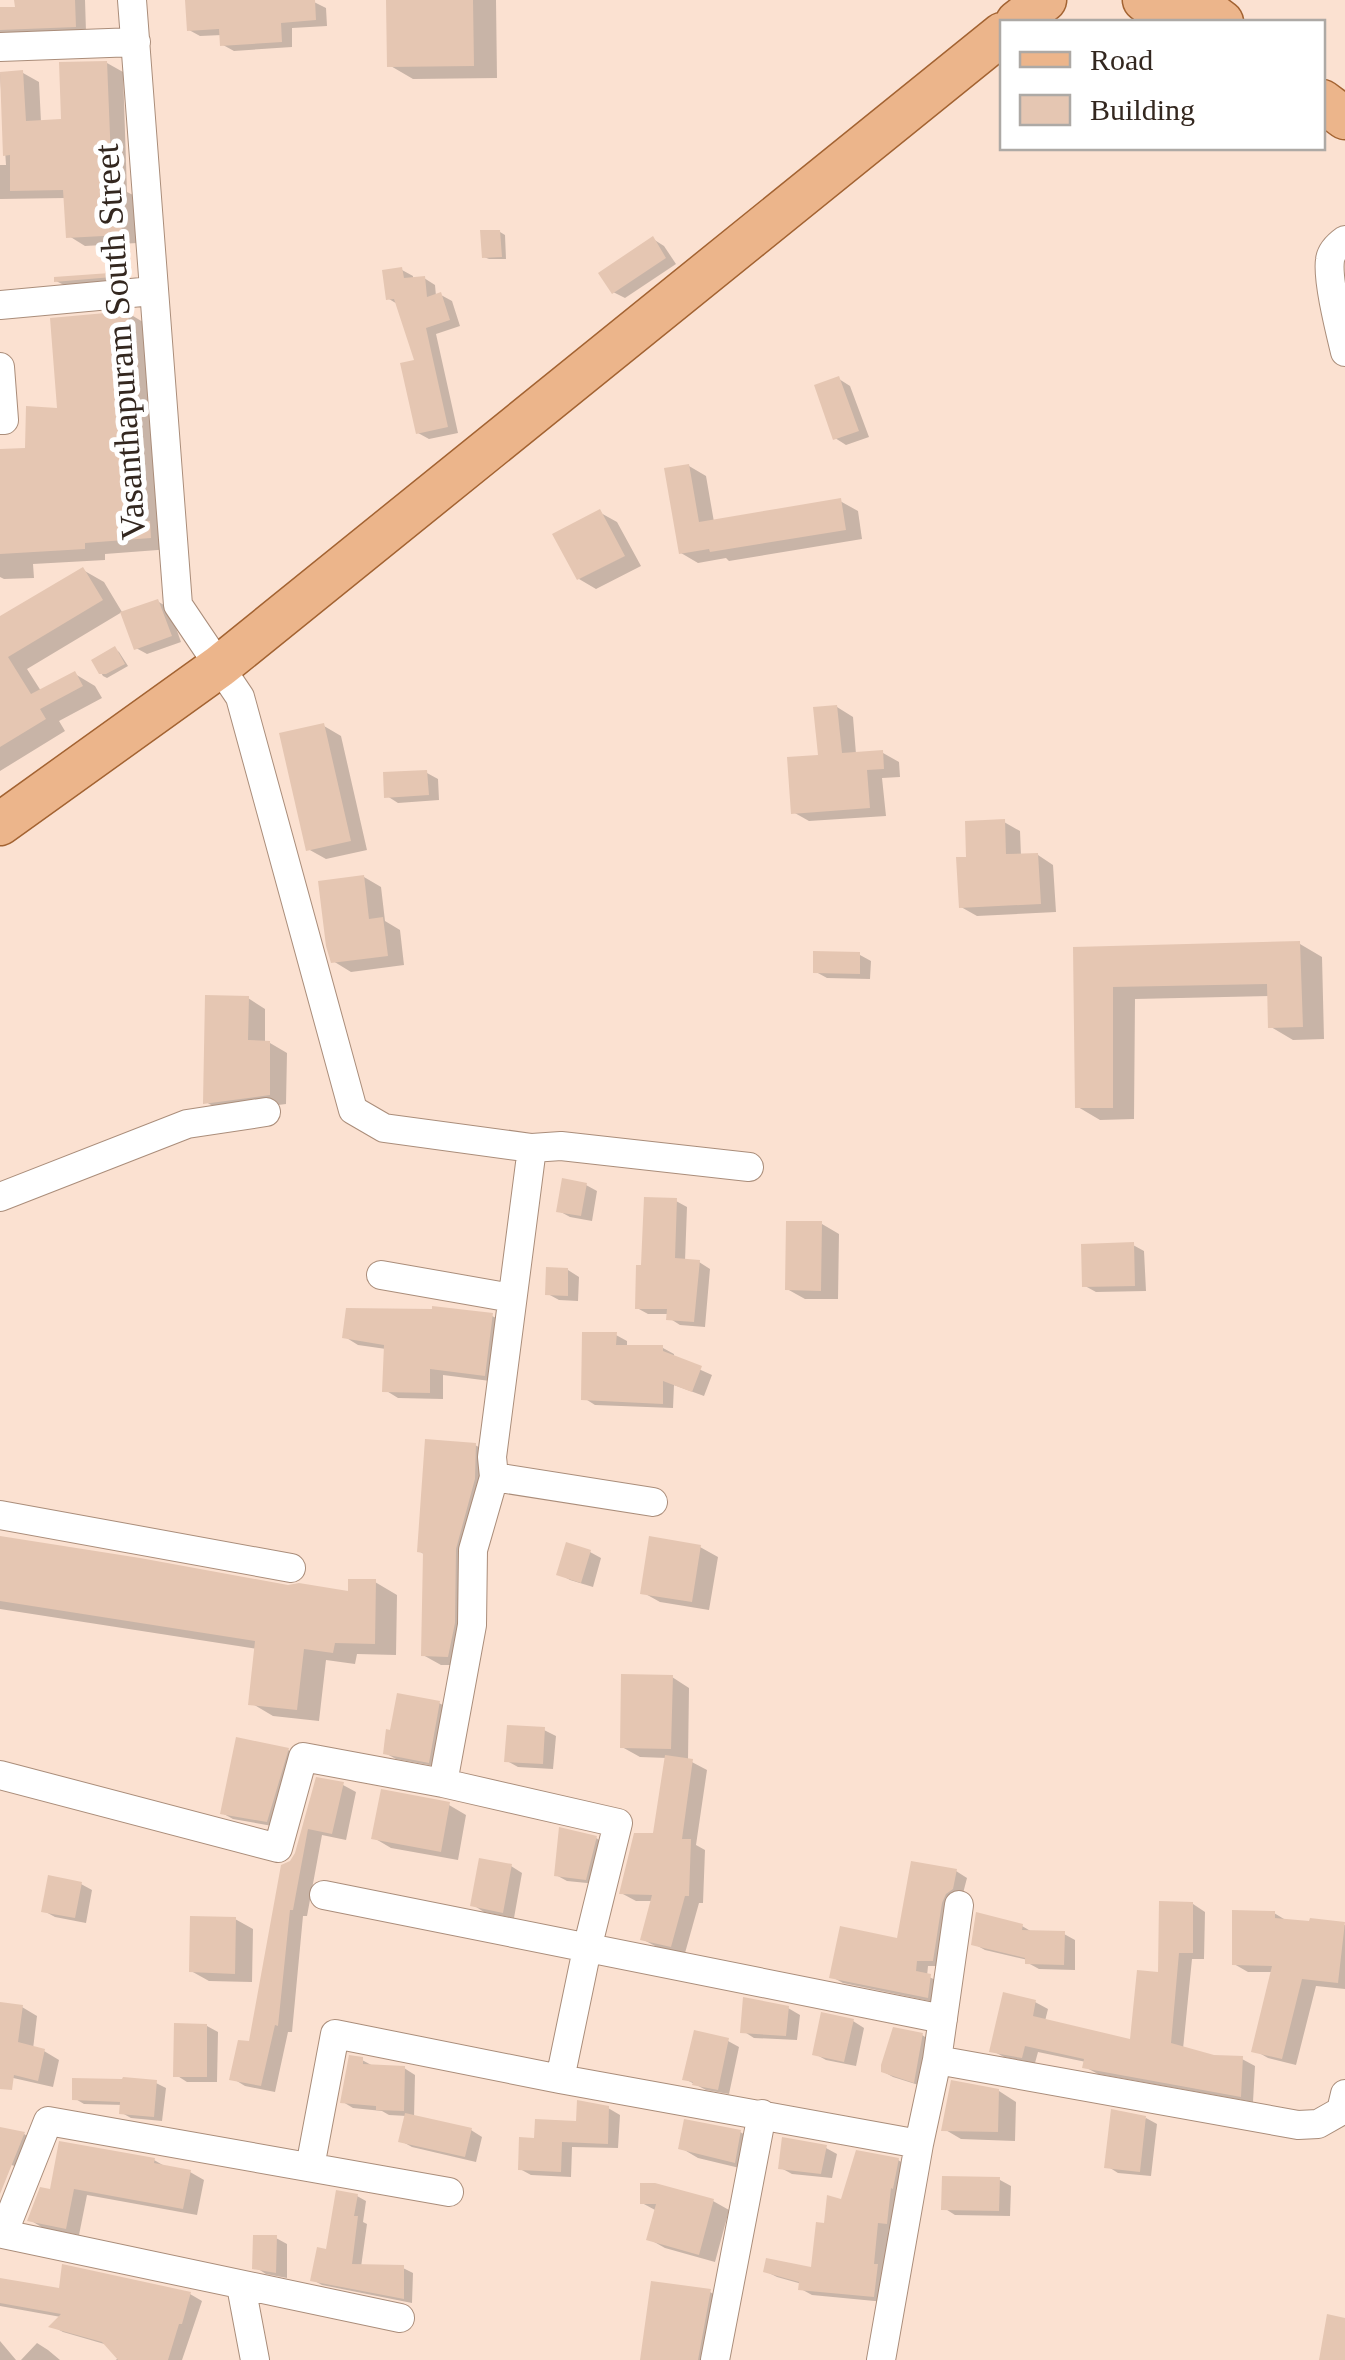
<svg xmlns="http://www.w3.org/2000/svg" width="1345" height="2360" viewBox="0 0 1345 2360" font-family="'Times New Roman',serif">
<style>
.shadow{fill:#0003}
.building{fill:#e5c6b2}
.lines{fill:none;stroke-linecap:round;stroke-linejoin:round}
.street-casing{stroke:#aa8d7a;stroke-width:30}
.primary-casing{stroke:#a36332;stroke-width:45}
.street{stroke:#fff;stroke-width:28}
.primary{stroke:#ecb58b;stroke-width:42}
.labels{text-anchor:middle;dominant-baseline:central;stroke-width:10;stroke-linejoin:round;paint-order:stroke}
.street-label{font-size:35px;fill:#33271f;stroke:#fff}
</style>
<rect width="100%" height="100%" fill="#fbe1d1"/>
<path class="shadow" d="M17,0H85L86,32L0,36V10H18Z
M187,0L314,2L326,8L327,26L292,28V47L234,51L223,45L222,35L200,36L189,30Z
M388,0H496L497,78L413,79L389,65Z
M107,63L123,72L127,192L135,196L137,243L85,246L69,236L66,198L0,199V165H6L0,74L23,73L39,82L41,122L64,121Z
M500,232L505,235L506,259H489L484,257Z
M653,239L664,246L676,264L625,298L613,292Z
M402,270L413,276V280L424,278L435,285L436,296L441,295L452,301L460,326L436,334L458,433L429,439L418,433L417,361L399,305L389,299Z
M123,275L134,281L68,287L56,281Z
M128,313L148,325L171,549L105,554V560L33,564L34,578L4,579L0,577V451L27,450L60,410Z
M839,379L850,386L869,437L846,445L835,438Z
M689,466L706,476L714,522L840,501L858,511L862,539L729,561L726,558L698,563L681,553Z
M599,512L617,522L641,566L596,589L579,579Z
M83,570L104,582L122,612L27,669L41,691L75,674L95,686L102,698L59,721L65,731L0,771V619Z
M157,601L169,608L181,642L147,654L136,648Z
M115,649L119,652L128,666L107,678L103,676L94,661Z
M837,707L853,717L856,754L883,753L899,762L900,777L882,778L886,816L809,821L793,812L821,757Z
M324,726L341,736L367,850L326,859L308,849Z
M427,773L438,779L439,800L398,803L387,796Z
M1004,822L1020,831L1021,856L1038,855L1053,865L1056,912L977,916L961,907L969,859Z
M364,877L381,887L385,921L400,930L404,965L351,972L333,961Z
M1300,944L1322,957L1324,1039L1293,1040L1271,1027L1270,996L1135,999L1134,1119L1100,1120L1078,1107L1076,949Z
M860,955L871,961L870,979L827,978L816,972Z
M248,998L265,1009V1043H270L287,1053L286,1104L223,1112L206,1102Z
M586,1185L597,1191L592,1221L570,1217L559,1211Z
M676,1201L687,1207L685,1261L699,1262L710,1269L705,1327L680,1325L669,1318V1314H648L637,1308L644,1268Z
M822,1224L839,1234L838,1299H805L787,1289Z
M1133,1245L1144,1251L1146,1291L1096,1292L1085,1286Z
M568,1270L579,1277L578,1301L559,1300L548,1294Z
M492,1316L506,1323L498,1382L443,1375V1399L398,1398L385,1390L386,1349L358,1345L345,1337Z
M616,1335L627,1341V1348H663L674,1354V1358L712,1375L704,1396L674,1385L673,1408L595,1405L584,1398Z
M475,1445L493,1455L466,1665H441L423,1655L425,1555L419,1551Z
M0,1539L288,1588L350,1594L375,1582L397,1595L396,1655L357,1654L355,1664L326,1660L319,1721L273,1716L251,1703L257,1649L0,1609Z
M700,1547L718,1557L709,1610L660,1602L642,1592Z
M590,1552L601,1558L593,1587L570,1580L559,1574Z
M672,1677L689,1688L688,1760L707,1770L696,1845L705,1850L703,1903H699L685,1953L657,1947L642,1939L652,1901H636L621,1893L655,1836L667,1758L640,1757L622,1747Z
M439,1703L450,1709L440,1767L396,1759L385,1753Z
M544,1730L556,1736L553,1769L518,1767L507,1761Z
M288,1750L299,1757L278,1827L233,1819L222,1813Z
M317,1780L343,1785L356,1792L346,1840L322,1835L307,1916H303L292,2032H288L275,2092L245,2086L232,2078L251,2043L291,1863L297,1854Z
M449,1805L466,1815L458,1860L391,1848L374,1838Z
M596,1838L607,1845L597,1884L567,1881L556,1875Z
M511,1866L522,1873L514,1918L484,1912L473,1905Z
M956,1871L967,1878L944,1966H928L927,1976L942,1983L939,2003L843,1983L832,1977L899,1941Z
M81,1884L92,1890L86,1923L55,1917L44,1911Z
M1193,1904L1205,1912L1204,1959H1192L1183,2049L1214,2058L1242,2059L1255,2066L1253,2102L1098,2074L1085,2067L1086,2062L1038,2052L1035,2063L1004,2057L991,2050L1035,2002L1048,2009L1045,2021L1132,2042Z
M1274,1913L1289,1922L1345,1925V1989L1316,1986L1296,2065L1268,2058L1254,2050L1273,1972H1248L1234,1964Z
M235,1919L253,1929L252,1982L209,1981L191,1971Z
M1022,1926L1034,1933L1064,1934L1075,1940V1970L1039,1969L1028,1963V1960L985,1950L974,1944Z
M0,2004L22,2007L37,2016L33,2049L44,2051L59,2060L53,2087L0,2075Z
M788,2008L800,2015L797,2040L754,2038L743,2031Z
M853,2021L864,2028L856,2066L826,2060L815,2054Z
M207,2026L218,2032L217,2082H187L176,2075Z
M922,2035L933,2042L925,2087L893,2077L882,2071Z
M728,2041L739,2047L729,2094L706,2090L685,2079Z
M362,2060L375,2067L404,2068L415,2075L414,2118L471,2130L482,2137L476,2162L412,2147L401,2141L407,2116L389,2115L382,2111L353,2108L343,2102Z
M156,2083L166,2088L162,2121L131,2118L122,2113L123,2105L84,2104L74,2098Z
M999,2091L1016,2102L1015,2141L961,2139L944,2129Z
M608,2108L620,2115L618,2148L572,2147L571,2177L531,2175L520,2169L536,2140L579,2124Z
M1146,2118L1157,2124L1151,2176L1118,2173L1107,2166Z
M0,2128L24,2134L37,2142L26,2170L0,2161Z
M740,2132L758,2142L752,2171L698,2158L681,2148Z
M826,2148L837,2154L832,2178L792,2174L781,2168Z
M154,2160L168,2168L190,2172L204,2180L197,2215L87,2195L79,2235L43,2228L30,2220L52,2192Z
M898,2160L909,2167L898,2229L889,2228L885,2271V2302L812,2295L801,2289L802,2284L777,2277L765,2271L814,2270L827,2226L843,2202Z
M1000,2180L1011,2186L1010,2216L955,2215L944,2208Z
M357,2196L366,2201L363,2222L367,2224L361,2267L403,2268L413,2273L412,2303L322,2285L313,2280Z
M713,2201L729,2210L715,2262L665,2248L649,2239L657,2211L642,2203Z
M276,2238L287,2244V2278L266,2274L255,2267Z
M64,2267L190,2294L202,2301L182,2360H116L125,2350L63,2332L52,2326L61,2317L0,2306V2280L61,2291Z
M710,2292L725,2301L714,2360H643Z
M0,2341L16,2360H0Z
M37,2343L48,2350L60,2360H21Z"/>
<path class="building" d="M14,0H75L76,27L0,30V7H15Z
M185,0H315L316,20L281,23L282,42L220,46L219,29L187,31Z
M386,0H473L474,66L387,67Z
M107,61L112,185L119,184L122,235L66,238L63,190L10,191V155L3,156L0,72L23,70L26,121L61,119L59,62Z
M480,230H500L502,257L482,258Z
M653,236L666,258L612,294L598,273Z
M402,267L404,278L425,276L427,297L441,292L450,320L426,328L448,427L416,434L400,363L414,360L394,299L386,300L382,270Z
M124,272V276L54,282V277Z
M128,311L145,521H150L151,538L85,543V549L0,554V449L25,448L26,406L57,408L50,318Z
M839,376L859,431L833,440L814,385Z
M689,464L699,522L841,498L846,530L710,552L709,549L679,554L664,468Z
M600,509L625,556L577,580L552,534Z
M83,567L103,600L8,657L31,694L75,671L83,686L40,709L46,719L0,747V616Z
M158,599L172,636L134,650L120,612Z
M115,646L125,664L106,674H99L91,660Z
M837,705L842,753L883,750L884,769L867,770L870,808L791,814L787,757L818,755L813,707Z
M324,723L351,841L306,851L279,733Z
M427,770L429,795L384,798L383,772Z
M1005,819L1006,854L1038,853L1041,904L959,908L956,857H966L965,821Z
M364,875L369,919L383,917L388,956L331,963L326,946L318,881Z
M1300,941L1303,1027L1268,1028L1267,984L1113,987V1108H1075L1073,947Z
M813,951L860,952V974L813,973Z
M205,995L249,996L248,1040L270,1041V1095L203,1104Z
M562,1178L587,1183L581,1216L556,1212Z
M644,1197L677,1198L675,1258L700,1260L694,1322L666,1320L667,1309H635L636,1265H641Z
M786,1221H822L821,1291L785,1290Z
M1134,1242L1135,1286L1082,1287L1081,1244Z
M546,1267L568,1268V1296L545,1295Z
M432,1306L493,1313L485,1376L430,1369V1393L382,1392L384,1345L342,1338L346,1308L432,1309Z
M582,1332H617L616,1345H663V1351L702,1366L692,1392L663,1381V1404L581,1400Z
M425,1439L476,1443L475,1479L456,1549L455,1623L448,1657L421,1656L423,1553L417,1552Z
M0,1536L140,1558L288,1585L299,1583L348,1591V1579H376L375,1644L335,1643L333,1653L304,1649L297,1710L248,1705L255,1641L0,1601Z
M649,1536L701,1545L692,1602L640,1594Z
M566,1542L591,1550L581,1583L556,1575Z
M621,1674L673,1675L671,1749L620,1748Z
M397,1693L440,1701L429,1763L383,1754L386,1729L390,1730Z
M507,1725L545,1727L543,1764L504,1762Z
M236,1737L289,1748L267,1822L220,1814Z
M665,1755L693,1759L682,1839H691L689,1896H685L671,1947L640,1940L652,1895L619,1894L634,1833H653Z
M316,1777L344,1782L332,1834L308,1829L293,1910H290L278,2026L275,2025L261,2086L229,2080L238,2040L249,2041L281,1865L290,1861L295,1853Z
M381,1789L450,1802L441,1852L371,1839Z
M559,1827L597,1836L586,1880L554,1876Z
M479,1858L512,1864L503,1913L470,1906Z
M911,1861L957,1869L953,1889L946,1894L942,1903L933,1961H917L916,1971L931,1974L928,1998L829,1978L840,1926L897,1938Z
M48,1875L82,1882L75,1918L41,1912Z
M1159,1901L1193,1902V1953H1179L1171,2043L1214,2055L1243,2056L1241,2097L1082,2068L1084,2059L1025,2046L1022,2058L989,2052L1003,1992L1036,2000L1033,2016L1130,2039L1137,1970L1158,1972Z
M1232,1910L1275,1911V1918L1309,1921L1310,1918L1345,1922L1338,1983L1302,1979L1282,2059L1251,2052L1272,1966L1232,1965Z
M976,1912L1023,1924L1022,1930L1065,1931L1064,1965L1025,1964V1958L971,1945Z
M190,1916L236,1917L235,1974L189,1972Z
M743,1997L789,2006L786,2036L740,2033Z
M0,2002L23,2005L18,2042L45,2049L38,2081L14,2075L12,2090L0,2089Z
M821,2012L854,2019L844,2062L812,2055Z
M174,2023L207,2024V2077H173Z
M893,2027L923,2033L914,2083L881,2072V2065Z
M694,2030L729,2038L718,2090L692,2085L693,2082L682,2080Z
M349,2055L363,2057V2064L405,2066L404,2111L376,2110V2106L340,2103Z
M123,2077L157,2080L154,2117L119,2114L120,2102L72,2100V2078L122,2079Z
M951,2080L999,2089L998,2132L941,2131Z
M577,2100L609,2106L608,2144L562,2142L561,2172L518,2170L519,2137L534,2138L535,2119L576,2121Z
M1111,2109L1146,2116L1140,2172L1104,2168Z
M405,2113L472,2128L465,2157L398,2142Z
M684,2119L741,2130L735,2163L678,2149Z
M0,2127L25,2132L0,2194Z
M782,2137L827,2145L821,2174L778,2169Z
M59,2141L155,2158L154,2163L191,2170L183,2209L74,2189L66,2229L27,2221L40,2187L50,2189Z
M856,2150L899,2158L893,2189L891,2188L887,2224L878,2223L874,2264H878L874,2297L798,2290L799,2282L763,2272L766,2258L811,2267L816,2222L824,2223L827,2195L841,2199Z
M942,2176L1000,2177L999,2211L941,2210Z
M640,2183H655L714,2199L699,2255L646,2240L656,2204H640Z
M336,2190L358,2194L354,2216H358L352,2264L404,2265V2299L310,2281L317,2247L326,2249Z
M253,2235H277L276,2273L252,2269Z
M62,2264L191,2292L182,2324H179L168,2360H118L102,2342L48,2327L61,2314L0,2303V2278L59,2288Z
M651,2281L711,2289L698,2360H640Z
M1327,2314L1345,2318V2360H1319Z"/>
<g class="lines">
<defs>
<path id="street" d="M132,0L178,605L240,697L353,1110L384,1128L532,1148L561,1146L749,1167
M0,47L136,42
M1345,240C1338,245 1331,251 1330,260C1327,280 1340,331 1345,352
M0,305L153,291
M0,367L4,420H0
M0,1197L187,1124L266,1112
M381,1275L512,1298
M494,1477L653,1502
M0,1515L291,1568
M0,1775L278,1848L303,1757L443,1783L618,1823L587,1949L560,2079
M443,1783L472,1625L473,1550L494,1477L492,1457L532,1148
M324,1895L943,2019
M937,2060L1298,2125L1318,2124L1341,2111L1345,2094
M310,2167L335,2034L560,2079L919,2144
M241,2286L255,2360
M400,2318L3,2234L48,2121L449,2192
M715,2360L762,2114
M881,2360L919,2144L937,2060L959,1905"/>
<path id="primary" d="M1144,0L1174,22
M1193,0L1222,22
M1017,22L1045,0
M1322,101L1345,118
M0,824L220,666L1002,34"/>
</defs>
<use href="#street" class="street-casing"/>
<use href="#primary" class="primary-casing"/>
<use href="#street" class="street"/>
<use href="#primary" class="primary"/>
</g>
<g class="labels">
<g class="street-label">
<text transform="translate(120 342) rotate(-94)">Vasanthapuram South Street</text>
</g>
</g>
<rect x="1000" y="20" width="325" height="130" fill="#ffffff" stroke="#ada9a5" stroke-width="2.5"/>
<rect x="1020" y="52" width="50" height="15" fill="#ecb58b" stroke="#ada9a5" stroke-width="2.5"/>
<text x="1090" y="70" font-size="30" fill="#33271f">Road</text>
<rect x="1020" y="95" width="50" height="30" fill="#e5c6b2" stroke="#ada9a5" stroke-width="2.5"/>
<text x="1090" y="120" font-size="30" fill="#33271f">Building</text>
</svg>
